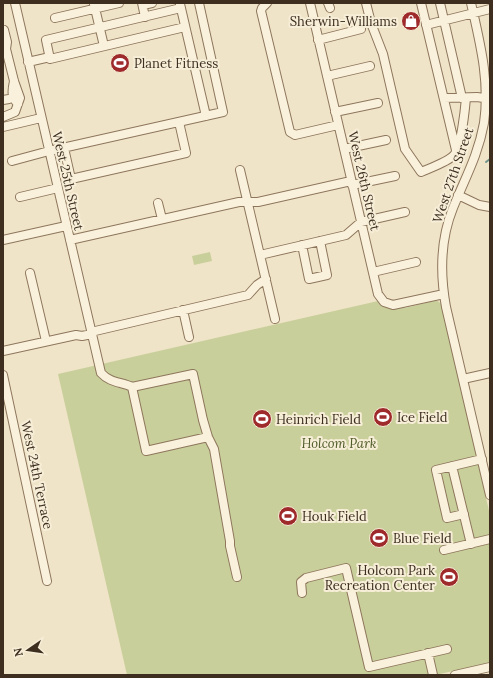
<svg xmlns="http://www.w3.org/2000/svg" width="493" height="678" viewBox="0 0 493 678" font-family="Lora,serif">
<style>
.green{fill:#c9cf9b}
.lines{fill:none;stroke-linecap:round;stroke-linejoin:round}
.stream{stroke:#6f938a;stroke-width:2}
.minor-casing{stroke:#8d765c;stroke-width:10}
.minor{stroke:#faf1dc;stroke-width:8}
.labels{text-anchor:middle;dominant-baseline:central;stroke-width:4;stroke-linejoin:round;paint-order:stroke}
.poi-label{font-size:13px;fill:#3d2e20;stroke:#f7eed8;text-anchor:start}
.street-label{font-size:13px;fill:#3d2e20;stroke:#f7eed8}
.park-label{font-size:13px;font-style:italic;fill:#4d5a26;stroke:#f7eed8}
</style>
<rect width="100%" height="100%" fill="#f0e4c8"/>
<path class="green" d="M210,252L212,261L194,265L192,256Z
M378,301C394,315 415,305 433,301H438L441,304L490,515V663L435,675H127L58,374Z"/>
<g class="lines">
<path class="stream" d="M486,162L490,159"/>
<defs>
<path id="minor" d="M15,3L101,373C110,383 122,382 132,387L146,451L208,437
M142,3L145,17
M267,3L262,8L261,11L290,132L295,135L338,125
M310,3L378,294L384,302L393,305L444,294
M328,3L330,8
M366,3L371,23L383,54L405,149L421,172C430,168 448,162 454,155C461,148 465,109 466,98
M421,3L456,150
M440,3L462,98
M471,3C480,43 490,81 484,123C478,156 465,178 453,208C440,240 440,274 446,307L490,495
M94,4L104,46
M180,4L206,116
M143,5L152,3
M181,8L46,40L50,59L185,27
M55,18L119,3
M426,25L490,9
M3,31L4,30L7,42L6,49
M318,40L361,29
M3,47L6,49L14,81L20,98L15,112L3,117
M28,62L50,57
M327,76L370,66
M14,81C12,90 11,97 18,104
M444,98L477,97L490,99
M3,100L9,99
M335,112L378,103
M3,127L41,118
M64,148L71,179L186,153L179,122
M344,149L386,140
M12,161L49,151L223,112L199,3
M240,170L275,319
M352,185L395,176
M458,195L479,205L490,207
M20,197L58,188
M158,203L162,219
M3,240L66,226
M70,240L239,202H258L351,181
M302,245L309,279L327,275L320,241
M260,255L346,235L361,222L405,212
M373,272L416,262
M30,273L46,341
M183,310L189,337
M91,332L248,295L257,285L266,279
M3,351L76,335L82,336L92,334
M3,375L47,581
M463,379L490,373
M132,387L193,374L203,420L208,437L214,449L230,541V546L237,577
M452,466L471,544
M464,514L447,518L436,470L482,459
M444,550L490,539
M302,593L301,582L306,578L346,568L369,667L447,649
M428,653L433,675
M455,675L490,667"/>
</defs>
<use href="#minor" class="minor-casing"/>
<use href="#minor" class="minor"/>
</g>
<defs>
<symbol id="shop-disc" viewBox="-11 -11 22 22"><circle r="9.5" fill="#9e2a2b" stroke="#f7eed8"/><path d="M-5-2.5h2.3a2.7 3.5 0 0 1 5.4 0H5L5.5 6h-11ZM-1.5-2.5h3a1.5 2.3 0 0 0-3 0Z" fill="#fff"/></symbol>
<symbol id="stadium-disc" viewBox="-11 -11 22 22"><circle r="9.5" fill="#9e2a2b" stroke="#f7eed8"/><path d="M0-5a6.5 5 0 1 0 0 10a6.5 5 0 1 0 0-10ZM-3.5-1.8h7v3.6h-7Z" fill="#fff"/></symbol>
</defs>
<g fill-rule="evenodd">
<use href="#shop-disc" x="400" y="10" width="22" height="22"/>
<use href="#stadium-disc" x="109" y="52" width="22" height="22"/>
<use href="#stadium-disc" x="372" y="406" width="22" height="22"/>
<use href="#stadium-disc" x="251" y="408" width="22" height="22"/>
<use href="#stadium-disc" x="277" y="505" width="22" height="22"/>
<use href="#stadium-disc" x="368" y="527" width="22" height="22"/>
<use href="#stadium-disc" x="438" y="566" width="22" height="22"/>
</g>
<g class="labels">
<g class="poi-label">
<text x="397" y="21" text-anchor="end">Sherwin-Williams</text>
<text x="134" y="63">Planet Fitness</text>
<text x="397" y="417">Ice Field</text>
<text x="276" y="419">Heinrich Field</text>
<text x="302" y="516">Houk Field</text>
<text x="393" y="538">Blue Field</text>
<text x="435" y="570" text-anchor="end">Holcom Park<tspan x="435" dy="15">Recreation Center</tspan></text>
</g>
<g class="street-label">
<text transform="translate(453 175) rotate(-71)">West 27th Street</text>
<text transform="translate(68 181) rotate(77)">West 25th Street</text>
<text transform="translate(364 181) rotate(77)">West 26th Street</text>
<text transform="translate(37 475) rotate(78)">West 24th Terrace</text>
</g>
<g class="park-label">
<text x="339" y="443">Holcom Park</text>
</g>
</g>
<rect width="493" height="678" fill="none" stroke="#3d2e20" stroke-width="8"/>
<g transform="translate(28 650) rotate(257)" stroke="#f7eed8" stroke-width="3" paint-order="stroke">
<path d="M0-3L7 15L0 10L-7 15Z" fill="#3d2e20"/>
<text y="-6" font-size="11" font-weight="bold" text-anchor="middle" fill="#3d2e20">N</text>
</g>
</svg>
